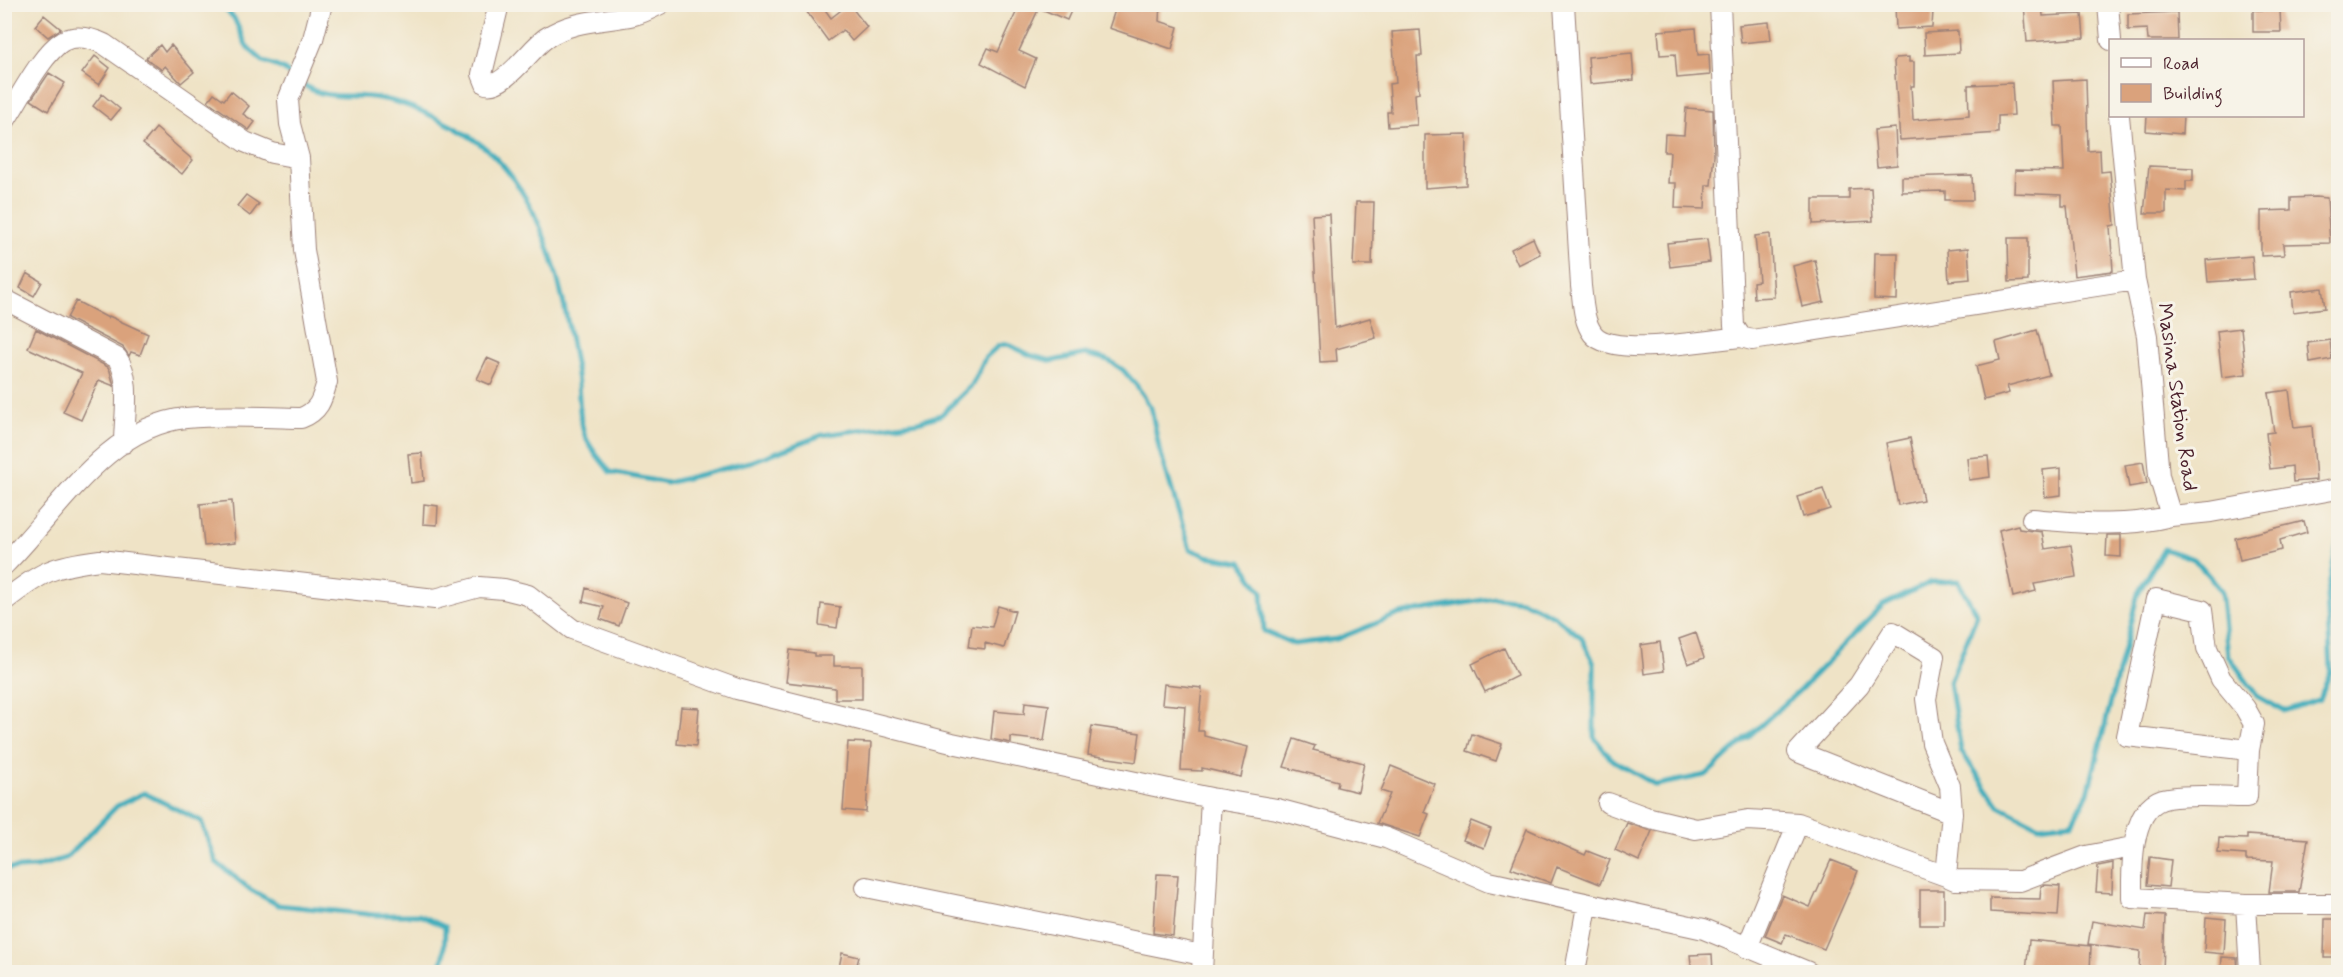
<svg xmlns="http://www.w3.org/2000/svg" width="2343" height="977" viewBox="0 0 2343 977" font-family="Mynerve,sans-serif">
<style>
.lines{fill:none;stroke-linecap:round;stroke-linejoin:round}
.stream{stroke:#3fadbc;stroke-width:5}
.building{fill:#daa27c}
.minor-casing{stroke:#9c8178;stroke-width:22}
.minor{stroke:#fff;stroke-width:20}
.labels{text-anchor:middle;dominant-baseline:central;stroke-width:6;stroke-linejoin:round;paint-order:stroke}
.street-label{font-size:21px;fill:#4a1f2b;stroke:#f7f3e8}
</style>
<rect width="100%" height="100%" fill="#f7f3e8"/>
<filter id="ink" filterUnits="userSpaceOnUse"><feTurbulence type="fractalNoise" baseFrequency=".0167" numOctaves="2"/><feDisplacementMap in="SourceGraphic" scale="12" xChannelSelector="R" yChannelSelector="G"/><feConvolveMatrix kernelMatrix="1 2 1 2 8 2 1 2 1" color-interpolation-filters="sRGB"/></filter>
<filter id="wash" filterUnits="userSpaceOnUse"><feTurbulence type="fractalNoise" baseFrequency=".008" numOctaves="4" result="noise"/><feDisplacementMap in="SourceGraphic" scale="24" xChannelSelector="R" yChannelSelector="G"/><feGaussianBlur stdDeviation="1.35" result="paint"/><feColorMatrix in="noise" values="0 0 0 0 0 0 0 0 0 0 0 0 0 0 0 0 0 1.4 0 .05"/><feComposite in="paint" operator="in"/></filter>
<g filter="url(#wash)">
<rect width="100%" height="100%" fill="#efe3c6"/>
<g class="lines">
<path class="stream" d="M220,4L234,18L247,47L263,61L283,69L293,77
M300,82C324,102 351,93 378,98C412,103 471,132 495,157C551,215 564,300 577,375C580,395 578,420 586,438C591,450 602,461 610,472L667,483L753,461L822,435L918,422L941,415L972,385L985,358L998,346L1007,344L1032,356L1052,361L1085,354L1108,360L1123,370L1137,386L1151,408L1159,448L1190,549L1207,556L1241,562L1262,592L1264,631L1294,644L1337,639L1399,614L1495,598L1523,601L1554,616L1581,637L1594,663V737L1611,759L1656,785L1706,775L1800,690L1883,605L1931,582L1958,581L1977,615L1950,682L1961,751L1999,806L2039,826L2072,822L2088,793L2138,593L2164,549L2194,559L2221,590L2228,655L2257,696L2284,711L2320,699L2331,670L2327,596L2338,539
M4,869L36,867L66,858L117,806L144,793L201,821L216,862L251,890L278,905L375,915H419L445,927L444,956L437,972"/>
</g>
<g id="blocks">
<path class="building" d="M801,4H821L831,18L849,4L867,27L852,41L843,30L828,41Z
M1020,4H1074L1067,20L1039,8L1019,51L1036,59L1025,86L981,63L988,48L998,52Z
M1117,4H1160L1159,21L1178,27L1172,49L1109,28Z
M1895,4H1912L1913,10L1933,11L1932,27L1896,29Z
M2024,4H2042L2043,16L2082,14L2084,38L2027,42Z
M2253,10H2280L2281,32H2253Z
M2177,12L2178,40H2148L2147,29L2128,30V14Z
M44,15L61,29L48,37L35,26Z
M1769,22L1771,40L1741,43L1739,25Z
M1696,28L1698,55L1709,54L1710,75L1677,78L1675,54L1660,55L1658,31Z
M1420,30L1422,56H1417L1419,93L1415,94L1417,125L1388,127L1387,112H1391L1389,84L1396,83L1392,32Z
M1958,31L1959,53L1925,55L1924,33Z
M160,45L165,52L171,45L194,72L181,83L165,66L162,70L151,62L146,58Z
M1632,53L1634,80L1590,84L1588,57Z
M95,56L110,68L99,85L82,73Z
M1909,57V62H1914V86H1911L1913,120L1969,115L1968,85L2012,83L2014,115L1998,116V133L1900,140L1894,62L1896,58Z
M49,73L65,83L48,111L31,100Z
M2086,79L2088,151L2100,150L2101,172L2110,171L2115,225L2110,226L2113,271L2074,276L2067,206H2062V195L2014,193L2015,170L2064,171L2062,126H2055L2053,81Z
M231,91L249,106L243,114L255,122L249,130L208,101L214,93L224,100Z
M102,94L120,109L111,120L93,106Z
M1686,108L1713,110L1714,155L1711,185H1706L1705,209L1675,208L1676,183H1668L1670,152H1664L1665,134L1684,135Z
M2147,116H2183L2182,134L2146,131Z
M156,128L193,160L182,174L143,144Z
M1895,128L1897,165L1877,167L1874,130Z
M1467,134L1466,185L1425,188V135Z
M2149,166L2193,168V181H2186V191L2166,190V213H2144Z
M1972,175L1973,200H1945V191L1902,192V177Z
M1871,188L1873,221L1813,224V199H1849V189Z
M246,195L259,204L250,216L237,206Z
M2315,197L2327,198L2330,243L2283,244L2284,255L2261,256V211L2291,210V198Z
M1356,202H1374L1372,265H1353Z
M1329,214L1335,328L1370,318L1376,338L1336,349L1337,361L1320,362L1312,215Z
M1770,234L1774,297L1754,298L1753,282L1759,281L1755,236Z
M1533,238L1540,254L1518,265L1511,249Z
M2008,238H2028V281L2009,282Z
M1707,239L1710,262L1670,267L1667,243Z
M1968,248L1970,279L1949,281L1947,250Z
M1875,253H1898L1897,300L1874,299Z
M2252,256L2254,279L2208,282L2206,260Z
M1815,260L1824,302L1802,307L1793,266Z
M27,273L42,282L34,296L20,288Z
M2322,288L2325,308L2293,312L2291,292Z
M76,301L108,318L109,316L148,334L140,355L131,352L129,356L123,347L67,318Z
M2241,328L2246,374L2222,377L2217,331Z
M36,329L108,367L110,371L114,386L99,380L81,420L63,412L82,373L28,348Z
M2037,330L2049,375L2007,386L2009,393L1984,400L1976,366L2000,360L1996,342Z
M2330,340L2332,359L2310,363L2308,343Z
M487,358L501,364L491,385L477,379Z
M2289,390L2294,428L2312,426L2316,480L2293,482L2292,466L2270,469L2266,433L2274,432L2268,393Z
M1910,438L1923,500L1898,505L1886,443Z
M422,453L424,481L411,483L408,454Z
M1988,456L1990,477L1969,480L1967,458Z
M2143,462L2147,484L2129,487L2125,465Z
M2061,468V495L2045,497L2043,470Z
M1823,489L1830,509L1803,517L1797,497Z
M232,501L235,543L204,546L200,504Z
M424,504L438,506L437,525L423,524Z
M2304,521L2307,532L2280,540L2282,550L2240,560L2235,538Z
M2018,525L2019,529L2042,532L2045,549L2071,545L2076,577L2034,584L2036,591L2013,597L1999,530Z
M2107,535H2121V557L2106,556Z
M586,588L627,603L619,626L600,619L604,607L583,602Z
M821,604L840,607L837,628L819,625Z
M998,606L1015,611L1004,648L985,643V649L969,647L972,625L992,627Z
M1696,633L1704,658L1688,664L1679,639Z
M1660,642L1664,671L1644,674L1641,645Z
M1504,648L1517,676L1485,692L1472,664Z
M790,650L814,653V656H834V666H862V699H835V688L786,682Z
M1164,684L1202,688L1198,731H1204V736L1248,747L1241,777L1202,768V771L1181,770L1185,706L1162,704Z
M1025,702L1049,705L1044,741L1011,737V743L991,739L994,711L1024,714Z
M681,707L699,708L696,746L677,744Z
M1092,726L1140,733L1136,762L1088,755Z
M1472,734L1502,744L1496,761L1467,751Z
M1294,739L1315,746L1313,750L1364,763L1358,792L1337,787L1338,781L1284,767Z
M848,742L871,743L866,812L843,810Z
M1391,766L1435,784L1424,812L1429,814L1420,837L1377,823L1390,794L1381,791Z
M1471,821L1491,829L1484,848L1463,840Z
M1627,823L1652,831L1639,861L1615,850Z
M1527,829L1585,855L1587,851L1610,860L1600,884L1557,867L1551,883L1511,868Z
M2247,835L2308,839L2299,892H2269L2273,861L2246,860V855L2218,853L2219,838L2247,839Z
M2150,857L2171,860L2168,887L2147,885Z
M1831,860L1858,871L1824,949L1786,934L1782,943L1765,936L1782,895L1810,907Z
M2113,863L2112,893L2096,892L2098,866Z
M1157,874L1178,875L1173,936L1153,933Z
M2044,885L2060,886L2058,916L1990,912V898L2040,899L2041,886Z
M1920,890H1944V925H1920Z
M2147,915L2165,916L2163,972H2139L2140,951L2088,944L2092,921L2145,930Z
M2206,917L2226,919L2224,954L2204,952Z
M2325,919H2338V958H2324Z
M2029,940L2091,946L2090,972H2026Z
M842,953L859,957L855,972H838Z
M1712,954L1713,972H1692L1690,955Z
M2222,957L2237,958L2238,972H2221Z"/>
</g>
</g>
<g filter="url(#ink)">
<use href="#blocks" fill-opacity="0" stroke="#9c8178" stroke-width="1.5"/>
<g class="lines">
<defs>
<path id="minor" d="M499,4L482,74L486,84C504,89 531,48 546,38C574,19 603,22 634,15C643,13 652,8 660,4
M1564,4L1581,286C1583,301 1583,321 1593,334C1612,358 1710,340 1741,337
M1720,4L1734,326L1741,337L1752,340L2135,280
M2108,4L2111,40
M2119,116L2135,280L2147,336L2159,476L2171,516L2211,512L2338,489
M4,122C19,100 41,54 63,41C77,34 91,38 104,44L245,142L272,153L299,158
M4,299L117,358C132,378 124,418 124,443
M2032,519C2080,523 2124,528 2171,516
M4,565C56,514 106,426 186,418C223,415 263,417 301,418C319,411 322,400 327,382L304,250L299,158L290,124L288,100L313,39L322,4
M4,601C43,571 52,566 100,560L435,599L479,587L504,589L528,595L572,629L737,689L952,743L1211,798L1277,809L1386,838L1489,882L1704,929L1808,972
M2249,750L2127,736L2156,599L2202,610L2207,648L2221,679L2245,708L2254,724L2249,750L2247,797C2221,797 2193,794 2168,798C2129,803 2132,869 2132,898L2246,904L2250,972
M1608,803L1646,817L1696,829L1748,820L1798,823L1946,876
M1952,813L1798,752L1859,685L1893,632L1934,657L1926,699L1932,743L1950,786L1952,813L1946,876L1955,880L2020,881L2086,856L2132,847
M866,887L1202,955
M2246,904H2338
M1747,948L1798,823
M1202,972L1211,798
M1575,972L1587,906"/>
</defs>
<use href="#minor" class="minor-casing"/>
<use href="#minor" class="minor"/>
</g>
</g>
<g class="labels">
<g class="street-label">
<text transform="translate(2177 397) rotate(82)">Masina Station Road</text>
</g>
</g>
<rect width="2343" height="977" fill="none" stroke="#f7f3e8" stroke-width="24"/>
<rect x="2109" y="39" width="195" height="78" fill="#f7f3e8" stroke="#b29e9c" stroke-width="1.5"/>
<rect x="2121" y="58" width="30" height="9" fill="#ffffff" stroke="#b29e9c" stroke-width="1.5"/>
<text x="2163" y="69" font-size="18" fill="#4a1f2b">Road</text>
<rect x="2121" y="84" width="30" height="18" fill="#daa27c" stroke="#b29e9c" stroke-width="1.5"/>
<text x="2163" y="99" font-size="18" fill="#4a1f2b">Building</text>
</svg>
